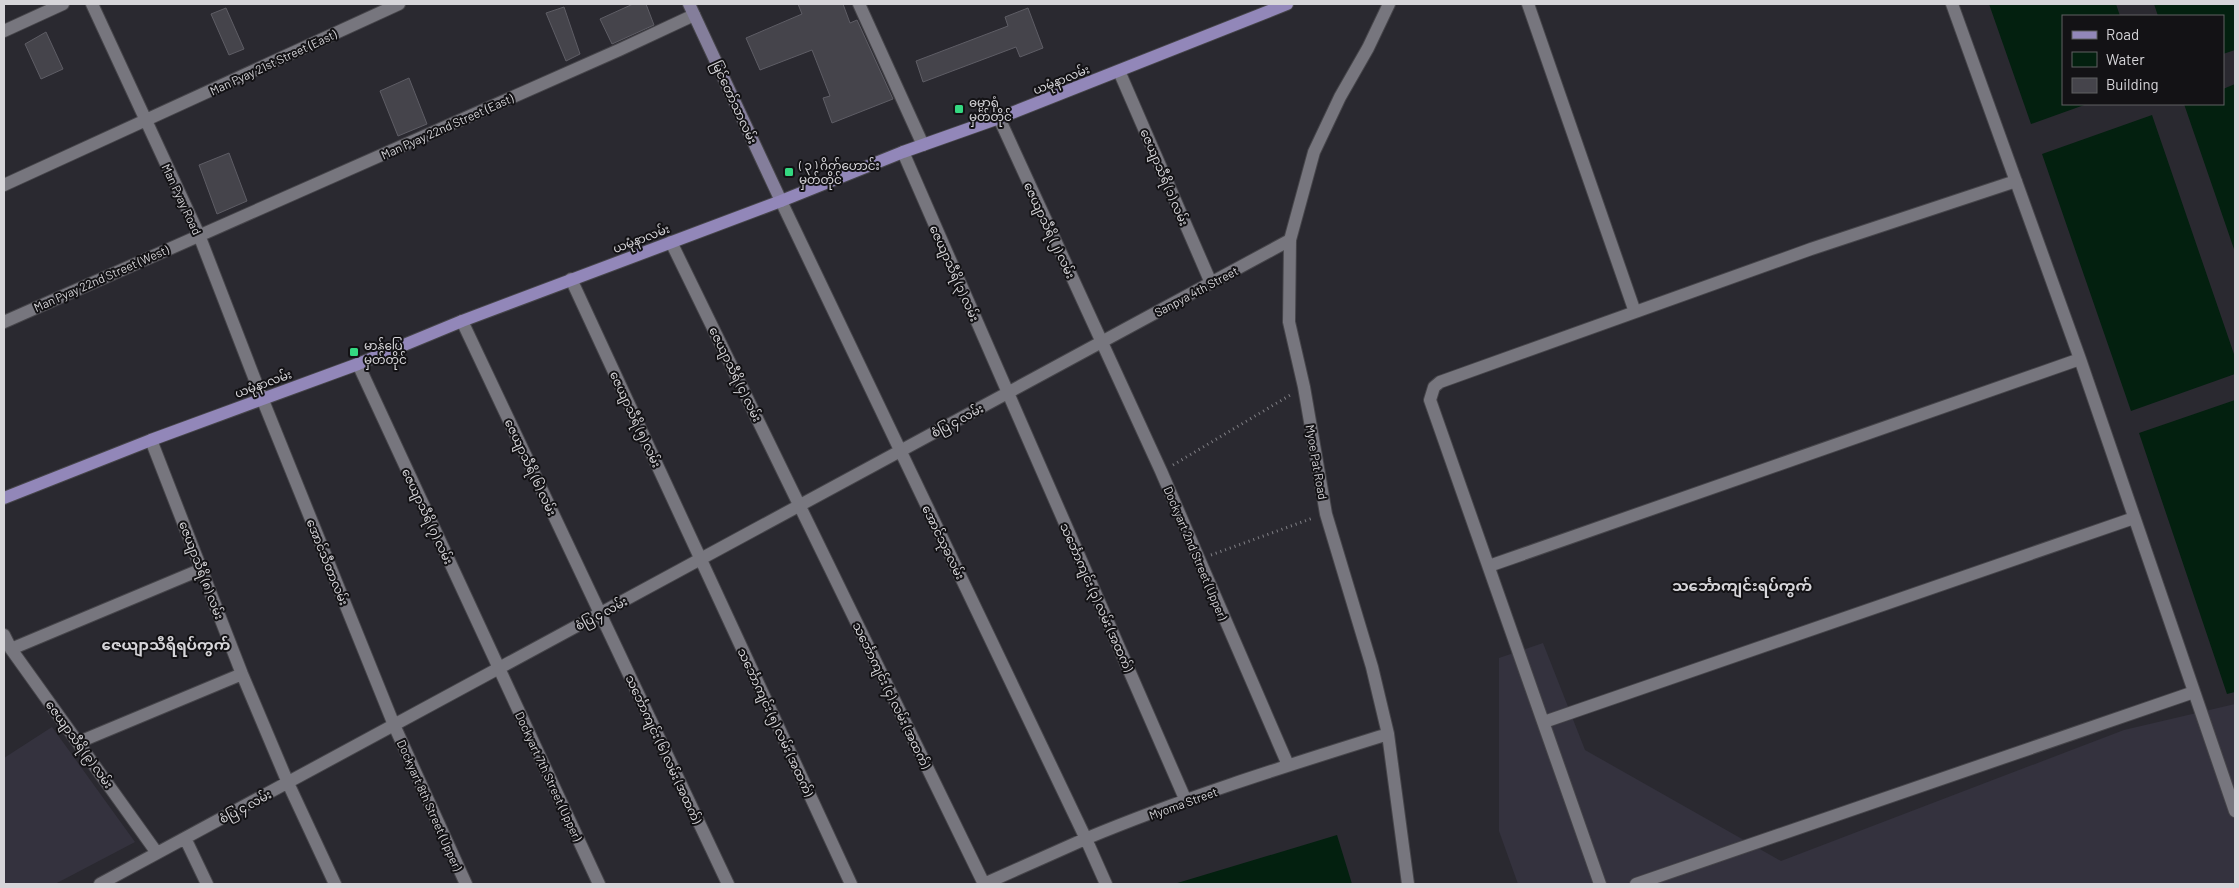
<svg xmlns="http://www.w3.org/2000/svg" width="2239" height="888" viewBox="0 0 2239 888" font-family="Barlow,'Noto Sans Myanmar',sans-serif">
<style>
.built{fill:#34323e}
.water{fill:#03200f}
.building{fill:#45444b;stroke:#5e5d65}
.lines{fill:none;stroke-linecap:round;stroke-linejoin:round}
.street-casing{stroke:#46454a;stroke-width:14}
.secondary-casing{stroke:#46454a;stroke-width:14}
.primary-casing{stroke:#46454a;stroke-width:14}
.path{stroke:#818086;stroke-width:3;stroke-dasharray:1 4;stroke-linecap:butt}
.street{stroke:#77767e;stroke-width:12}
.secondary{stroke:#847e9b;stroke-width:12}
.primary{stroke:#9287b9;stroke-width:12}
.poi-dot{fill:#34d881;stroke:#131215;stroke-width:2}
.labels{text-anchor:middle;dominant-baseline:central;stroke-width:4;stroke-linejoin:round;paint-order:stroke}
.street-label{font-size:12px;fill:#d6d5d9;stroke:#131215}
.poi-label{font-size:12px;fill:#d6d5d9;stroke:#131215;text-anchor:start}
.quarter-label{font-size:15px;font-weight:bold;fill:#d6d5d9;stroke:#131215}
</style>
<rect width="100%" height="100%" fill="#2a2930"/>
<path class="built" d="M1543,643L1585,750L1781,861L2124,730L2235,704V884H1518L1499,831V658Z
M52,727L135,842L55,884H4V758Z"/>
<path class="water" d="M1989,4H2116L2120,16H2063V104H2087L2031,124Z
M2154,4H2235V50L2223,54V16H2158Z
M2235,84V252L2184,104H2223V89Z
M2152,115L2235,357V374L2131,411L2042,154Z
M2235,400V692L2227,694L2139,433Z
M1337,835L1352,884H1174Z"/>
<path class="building" d="M633,4H646L654,25L612,44L600,19Z
M798,4H843L850,23L857,20L893,99L832,123L823,98L830,96L812,50L760,70L746,38L802,14Z
M564,7L580,54L566,61L546,13Z
M226,8L244,49L229,55L211,14Z
M1028,8L1043,48L1020,57L1016,47L923,82L916,61L1008,26L1005,17Z
M46,32L63,69L41,79L25,44Z
M409,78L427,124L398,136L380,91Z
M229,153L247,201L217,214L199,165Z"/>
<g class="lines">
<defs>
<path id="street" d="M92,4L199,235L262,398L394,725L466,884
M859,4L923,145
M1389,4L1368,48L1340,97L1314,152L1290,240L1289,322L1304,387L1326,514L1372,667L1388,734L1408,884
M1528,4L1635,312
M1952,4L2080,359L2235,811
M4,31L63,4
M1119,71L1211,283
M999,118L1161,471L1288,765
M903,152L1186,801
M4,185L399,4
M781,201L1086,839L1106,884
M671,242L984,884
M571,279L851,884
M462,321L728,884
M4,322L619,50L694,15
M358,364L599,884
M151,440L242,674L288,783L335,884
M1489,566L2080,359
M4,635L11,649L157,853
M11,649L202,569
M1544,722L2134,518
M79,742L242,674
M185,838L207,884
M100,884L1290,240
M984,884C1018,869 1051,854 1085,839C1183,798 1286,766 1388,734
M1600,884L1430,400L1434,387L1440,382L1811,249L2016,181
M1636,884L2194,692"/>
<path id="secondary" d="M689,4L781,201"/>
<path id="primary" d="M4,498L151,440L358,364L462,321L781,201L903,152L999,118L1287,4"/>
</defs>
<use href="#street" class="street-casing"/>
<use href="#secondary" class="secondary-casing"/>
<use href="#primary" class="primary-casing"/>
<path class="path" d="M1173,465L1292,394
M1211,555L1313,518"/>
<use href="#street" class="street"/>
<use href="#secondary" class="secondary"/>
<use href="#primary" class="primary"/>
</g>
<g class="poi-dot">
<rect x="954" y="104" width="10" height="10" rx="2.5"/>
<rect x="784" y="167" width="10" height="10" rx="2.5"/>
<rect x="349" y="347" width="10" height="10" rx="2.5"/>
</g>
<g class="labels">
<g class="street-label">
<text transform="translate(273 62) rotate(-25)">Man Pyay 21st Street (East)</text>
<text transform="translate(1061 79) rotate(-22)">ယမုံနာလမ်း</text>
<text transform="translate(735 102) rotate(65)">မြင်တော်သာလမ်း</text>
<text transform="translate(447 126) rotate(-24)">Man Pyay 22nd Street (East)</text>
<text transform="translate(1165 177) rotate(67)">ဇေယျာသီရိ (၁) လမ်း</text>
<text transform="translate(182 199) rotate(65)">Man Pyay Road</text>
<text transform="translate(1050 230) rotate(65)">ဇေယျာသီရိ (၂) လမ်း</text>
<text transform="translate(641 238) rotate(-21)">ယမုံနာလမ်း</text>
<text transform="translate(955 273) rotate(66)">ဇေယျာသီရိ (၃) လမ်း</text>
<text transform="translate(101 278) rotate(-24)">Man Pyay 22nd Street (West)</text>
<text transform="translate(1196 291) rotate(-28)">Sanpya 4th Street</text>
<text transform="translate(736 374) rotate(64)">ဇေယျာသီရိ (၄) လမ်း</text>
<text transform="translate(263 383) rotate(-20)">ယမုံနာလမ်း</text>
<text transform="translate(636 419) rotate(65)">ဇေယျာသီရိ (၅) လမ်း</text>
<text transform="translate(957 420) rotate(-28)">စံပြ ၄ လမ်း</text>
<text transform="translate(1317 462) rotate(80)">Myoe Pat Road</text>
<text transform="translate(531 467) rotate(65)">ဇေယျာသီရိ (၆) လမ်း</text>
<text transform="translate(428 516) rotate(65)">ဇေယျာသီရိ (၇) လမ်း</text>
<text transform="translate(944 542) rotate(64)">အောင်သုခလမ်း</text>
<text transform="translate(1196 553) rotate(67)">Dockyart 2nd Street (Upper)</text>
<text transform="translate(328 562) rotate(68)">အောင်သီတာလမ်း</text>
<text transform="translate(202 570) rotate(69)">ဇေယျာသီရိ (၈) လမ်း</text>
<text transform="translate(1097 597) rotate(66)">သင်္ဘောကျင်း (၃) လမ်း (အထက်)</text>
<text transform="translate(601 613) rotate(-28)">စံပြ ၄ လမ်း</text>
<text transform="translate(892 695) rotate(64)">သင်္ဘောကျင်း (၄) လမ်း (အထက်)</text>
<text transform="translate(776 722) rotate(65)">သင်္ဘောကျင်း (၅) လမ်း (အထက်)</text>
<text transform="translate(80 744) rotate(54)">ဇေယျာသီရိ (၉) လမ်း</text>
<text transform="translate(664 749) rotate(65)">သင်္ဘောကျင်း (၆) လမ်း (အထက်)</text>
<text transform="translate(549 776) rotate(65)">Dockyart 7th Street (Upper)</text>
<text transform="translate(1183 803) rotate(-20)">Myoma Street</text>
<text transform="translate(430 805) rotate(66)">Dockyart 8th Street (Upper)</text>
<text transform="translate(245 806) rotate(-28)">စံပြ ၄ လမ်း</text>
</g>
<g class="poi-label">
<text x="969" y="102">ဓမ္မာရုံ<tspan x="969" dy="14">မှတ်တိုင်</tspan></text>
<text x="799" y="165">( ၃ ) ဂိတ်ဟောင်း<tspan x="799" dy="14">မှတ်တိုင်</tspan></text>
<text x="364" y="345">မာန်ပြေ<tspan x="364" dy="14">မှတ်တိုင်</tspan></text>
</g>
<g class="quarter-label">
<text x="1742" y="585">သင်္ဘောကျင်းရပ်ကွက်</text>
<text x="166" y="644">ဇေယျာသီရိရပ်ကွက်</text>
</g>
</g>
<rect width="2239" height="888" fill="none" stroke="#d6d5d9" stroke-width="10"/>
<rect x="2062" y="15" width="162" height="90" fill="#131215" stroke="#616063"/>
<rect x="2072" y="31" width="25" height="8" fill="#9287b9" stroke="#616063"/>
<text x="2106" y="40" font-size="15" fill="#d6d5d9">Road</text>
<rect x="2072" y="52" width="25" height="15" fill="#03200f" stroke="#616063"/>
<text x="2106" y="65" font-size="15" fill="#d6d5d9">Water</text>
<rect x="2072" y="78" width="25" height="15" fill="#45444b" stroke="#616063"/>
<text x="2106" y="90" font-size="15" fill="#d6d5d9">Building</text>
</svg>
